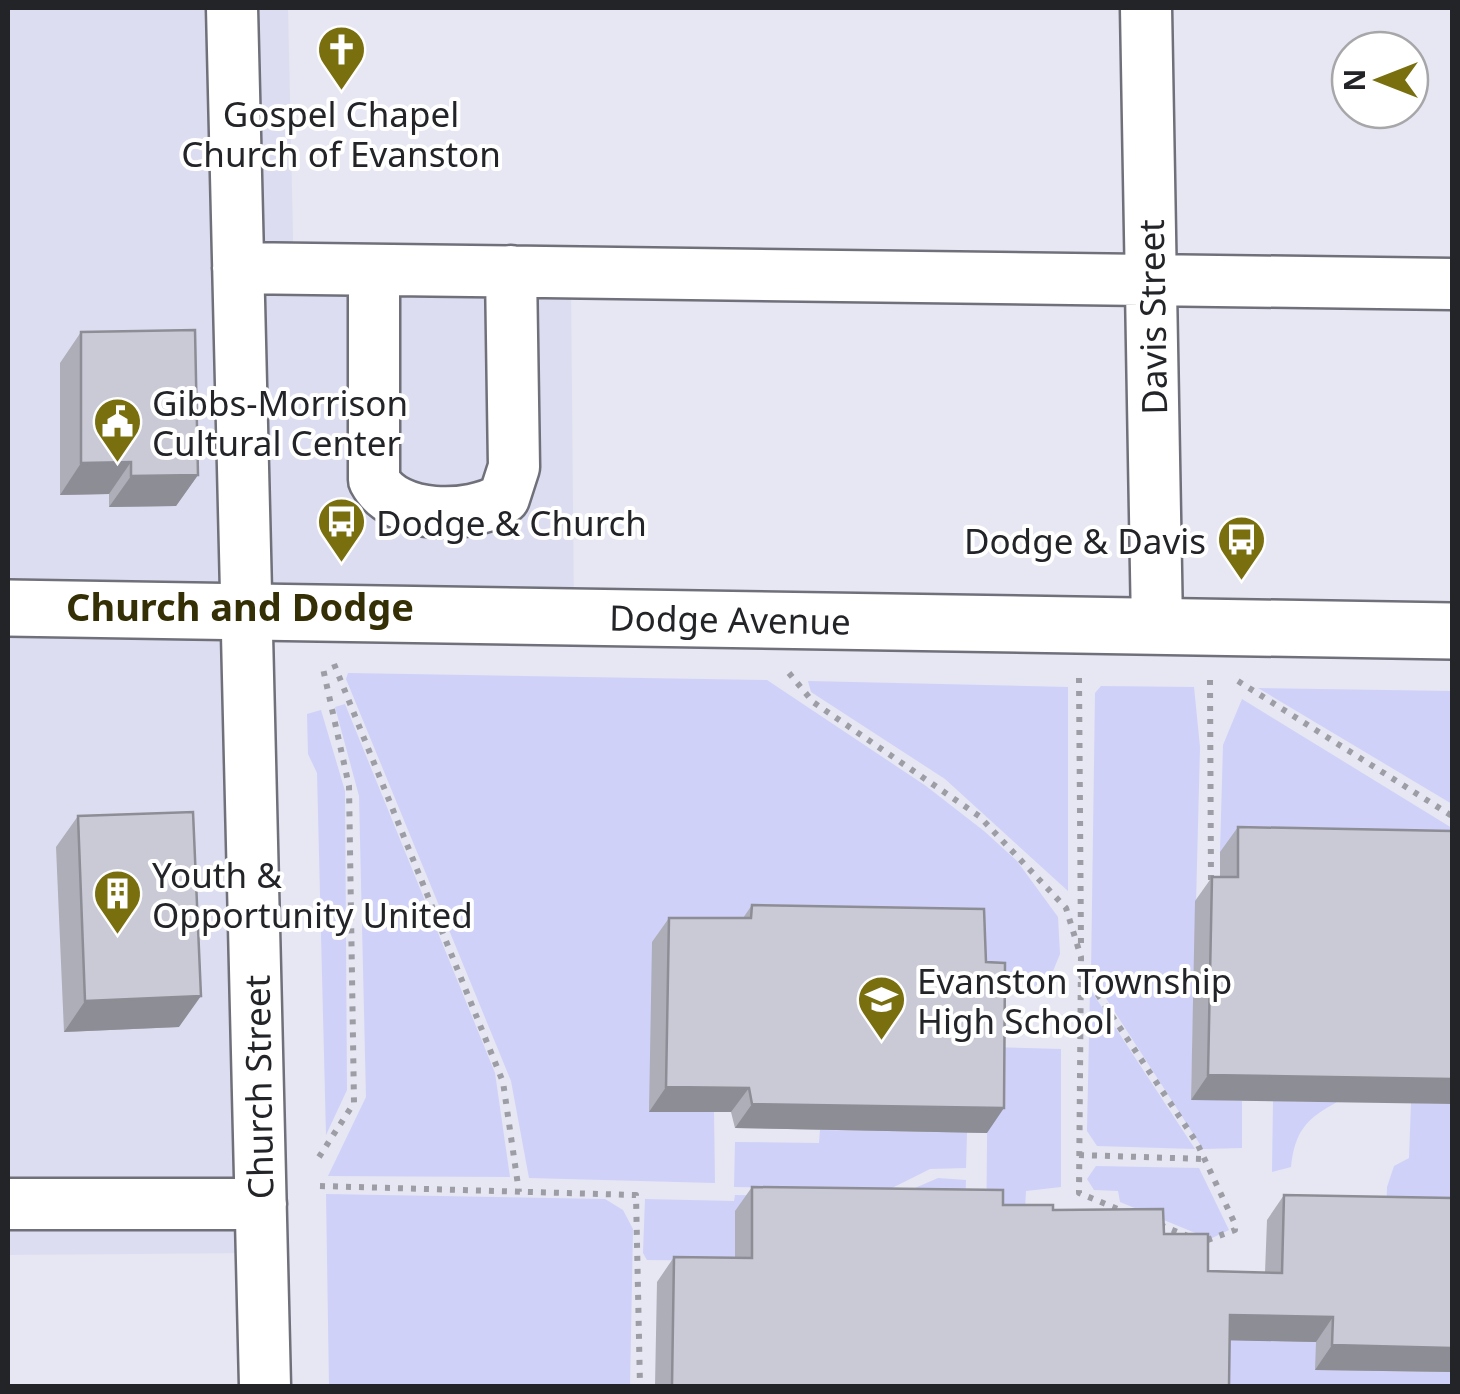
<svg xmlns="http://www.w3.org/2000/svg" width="1460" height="1394" viewBox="0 0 1460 1394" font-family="'Noto Sans',sans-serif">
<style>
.built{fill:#dcddf0}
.green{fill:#cfd1f9}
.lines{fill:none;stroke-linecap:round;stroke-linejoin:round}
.minor-casing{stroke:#6f707a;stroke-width:55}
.major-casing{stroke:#6f707a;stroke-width:60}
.path{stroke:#9c9da5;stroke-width:6;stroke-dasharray:5 8;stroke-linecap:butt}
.minor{stroke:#fff;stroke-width:50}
.major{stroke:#fff;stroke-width:55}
.wall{fill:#adaeb7}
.shaded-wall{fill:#8d8d95}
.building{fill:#c9cad5;stroke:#8d8d95;stroke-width:2.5}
.labels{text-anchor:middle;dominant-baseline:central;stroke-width:8;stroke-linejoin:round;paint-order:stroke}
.poi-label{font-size:35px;fill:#232428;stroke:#fff;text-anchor:start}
.street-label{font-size:35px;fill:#232428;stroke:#fff}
.neighbourhood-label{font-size:38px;font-weight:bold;fill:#342f04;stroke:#fff}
</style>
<rect width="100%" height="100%" fill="#e6e7f2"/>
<path class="built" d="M8,8H288L294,281L571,285L574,616L248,611L261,1253L8,1255Z"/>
<path class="green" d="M348,673L767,680L926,786L984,831L1017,861L1058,917L1060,954L1051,976L1032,988L969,987L649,1111L714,1112L715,1183L529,1178L511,1081L346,679Z
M808,681L1068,687V891L945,779L811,692Z
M1101,686L1194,687L1200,747L1191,1099L1242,1101V1148L1203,1149L1091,975L1095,693Z
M1258,688L1452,691V804Z
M1242,699L1452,828V856L1220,852L1223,745Z
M345,704L495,1073L510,1177L328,1176L366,1097L359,796L335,707Z
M321,710L345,791L347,1090L326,1135L317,773L308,754L307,714Z
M1090,989L1195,1149L1097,1146L1087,1131Z
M988,1047L1061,1049V1187L1026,1191L1024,1229L986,1243Z
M1273,1101L1337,1102C1306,1119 1295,1131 1291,1167L1272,1172Z
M1411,1103L1452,1104V1222L1386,1221L1387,1187L1394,1166L1409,1158Z
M820,1130L967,1132L966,1168L930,1169L890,1189L734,1187L735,1142L819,1143Z
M1096,1166L1199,1168L1229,1230L1210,1239L1120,1202L1118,1191L1094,1190L1087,1179Z
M938,1178L966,1180L965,1214L735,1261L647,1260L643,1253L645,1199L734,1201L735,1195L892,1198Z
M326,1194L605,1199L623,1210L633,1229L630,1386H329Z
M1214,1296L1316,1342V1370L1452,1372V1386H1212Z"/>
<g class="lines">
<defs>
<path id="minor" d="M232,8L265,1386
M1146,8L1157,626
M238,268L1452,284
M374,270V480C395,520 470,519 504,498L514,467L511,271
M8,1204H261"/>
<path id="major" d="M8,608L1452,631"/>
</defs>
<use href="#minor" class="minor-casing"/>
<use href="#major" class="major-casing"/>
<path class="path" d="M334,664L503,1082L519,1192
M789,673L813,702L979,816L1066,908L1081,957L1079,1193L1125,1212
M1079,678L1081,946
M1210,680L1211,884
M1238,681L1452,816
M1080,975L1096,992L1197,1143L1235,1224V1230L1202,1242
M1079,1155L1204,1159
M319,1157L354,1103L349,786L322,664
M320,1186L636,1195L640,1386
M1160,1225L1190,1237"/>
<use href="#minor" class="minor"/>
<use href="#major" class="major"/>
</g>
<path class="wall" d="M81,332L198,475L176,506L109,507V494L60,495V363Z
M78,816L179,1027L64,1032L56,847Z
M1238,827L1452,831L1191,1100L1195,901L1212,877H1220V852Z
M752,905L987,1133L735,1128L731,1112H649L652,942L669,918H743Z
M752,1187L1003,1205L1053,1210L1164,1234L1208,1271L1265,1273L1267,1220L1284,1195L1452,1198V1372L1315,1370L1316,1342L1230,1340L1229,1386H655L657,1282L674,1257L735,1258V1211Z"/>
<path class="shaded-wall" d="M131,462L109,494L60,495L81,463Z
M198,475L176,506L109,507L131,476Z
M201,996L179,1027L64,1032L85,1001Z
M1208,1075L1452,1079V1104L1191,1100Z
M666,1087L749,1088L731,1112H649Z
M752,1104L1004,1108L987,1133L735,1128Z
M1230,1315L1333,1317L1316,1342L1213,1340Z
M1332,1345L1452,1348V1372L1315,1370Z"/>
<path class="building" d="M195,330L198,475L131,476V462L81,463V332Z
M193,812L201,996L85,1001L78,816Z
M1238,827L1452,831V1079L1208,1075L1212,877H1238Z
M752,905L984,909L986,962L1005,963L1004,1108L752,1104L749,1088L666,1087L669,918H751Z
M752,1187L1003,1190V1205H1053V1210L1163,1209L1164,1234H1208V1271L1282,1273L1284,1195L1452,1198V1348L1332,1345L1333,1317L1230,1315L1229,1386H672L674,1257L752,1258Z"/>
<defs>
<symbol id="church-pin" viewBox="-11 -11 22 30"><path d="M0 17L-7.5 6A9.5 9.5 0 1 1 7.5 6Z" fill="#796f0e" stroke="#fff"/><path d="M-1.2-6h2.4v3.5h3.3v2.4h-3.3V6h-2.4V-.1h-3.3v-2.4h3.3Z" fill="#fff"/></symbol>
<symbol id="civic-pin" viewBox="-11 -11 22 30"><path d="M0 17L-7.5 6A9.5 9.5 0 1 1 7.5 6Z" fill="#796f0e" stroke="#fff"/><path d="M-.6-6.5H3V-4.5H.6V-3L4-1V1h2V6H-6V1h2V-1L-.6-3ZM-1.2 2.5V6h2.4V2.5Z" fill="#fff"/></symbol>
<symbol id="bus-pin" viewBox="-11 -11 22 30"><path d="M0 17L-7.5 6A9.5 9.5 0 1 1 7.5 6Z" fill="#796f0e" stroke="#fff"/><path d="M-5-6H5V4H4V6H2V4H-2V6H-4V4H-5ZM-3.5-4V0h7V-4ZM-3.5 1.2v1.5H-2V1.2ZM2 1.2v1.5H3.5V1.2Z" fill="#fff"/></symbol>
<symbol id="building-pin" viewBox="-11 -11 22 30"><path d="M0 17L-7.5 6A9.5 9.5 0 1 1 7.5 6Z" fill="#796f0e" stroke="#fff"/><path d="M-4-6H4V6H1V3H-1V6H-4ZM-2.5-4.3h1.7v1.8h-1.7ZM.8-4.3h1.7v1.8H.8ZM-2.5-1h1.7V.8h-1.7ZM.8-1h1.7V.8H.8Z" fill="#fff"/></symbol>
<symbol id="school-pin" viewBox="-11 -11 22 30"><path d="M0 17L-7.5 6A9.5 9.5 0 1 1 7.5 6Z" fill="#796f0e" stroke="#fff"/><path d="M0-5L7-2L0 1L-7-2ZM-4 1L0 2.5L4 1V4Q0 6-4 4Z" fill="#fff"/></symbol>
</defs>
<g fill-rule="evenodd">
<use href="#church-pin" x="314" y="22" width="55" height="75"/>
<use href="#civic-pin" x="90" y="394" width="55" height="75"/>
<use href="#bus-pin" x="314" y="494" width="55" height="75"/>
<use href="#bus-pin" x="1214" y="512" width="55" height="75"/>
<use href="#building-pin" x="90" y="866" width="55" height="75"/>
<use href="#school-pin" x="854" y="972" width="55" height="75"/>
</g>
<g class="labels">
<g class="poi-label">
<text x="341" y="113" text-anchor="middle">Gospel Chapel<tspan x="341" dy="40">Church of Evanston</tspan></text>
<text x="152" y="402">Gibbs-Morrison<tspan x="152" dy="40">Cultural Center</tspan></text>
<text x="376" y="522">Dodge &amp; Church</text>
<text x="1206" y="540" text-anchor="end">Dodge &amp; Davis</text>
<text x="152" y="874">Youth &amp;<tspan x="152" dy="40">Opportunity United</tspan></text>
<text x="917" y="980">Evanston Township<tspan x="917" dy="40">High School</tspan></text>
</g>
<g class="street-label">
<text transform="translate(1152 317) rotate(-91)">Davis Street</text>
<text transform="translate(730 619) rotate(1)">Dodge Avenue</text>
<text transform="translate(258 1087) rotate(-91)">Church Street</text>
</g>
<g class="neighbourhood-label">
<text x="240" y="606">Church and Dodge</text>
</g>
</g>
<rect width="1460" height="1394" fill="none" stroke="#232428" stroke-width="20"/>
<g transform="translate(1380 80) rotate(270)"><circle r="48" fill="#ffffff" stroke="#a7a7a9" stroke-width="2.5"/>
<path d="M0-8L18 38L0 25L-18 38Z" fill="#796f0e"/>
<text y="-15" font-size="28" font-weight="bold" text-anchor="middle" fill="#232428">N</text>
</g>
</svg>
